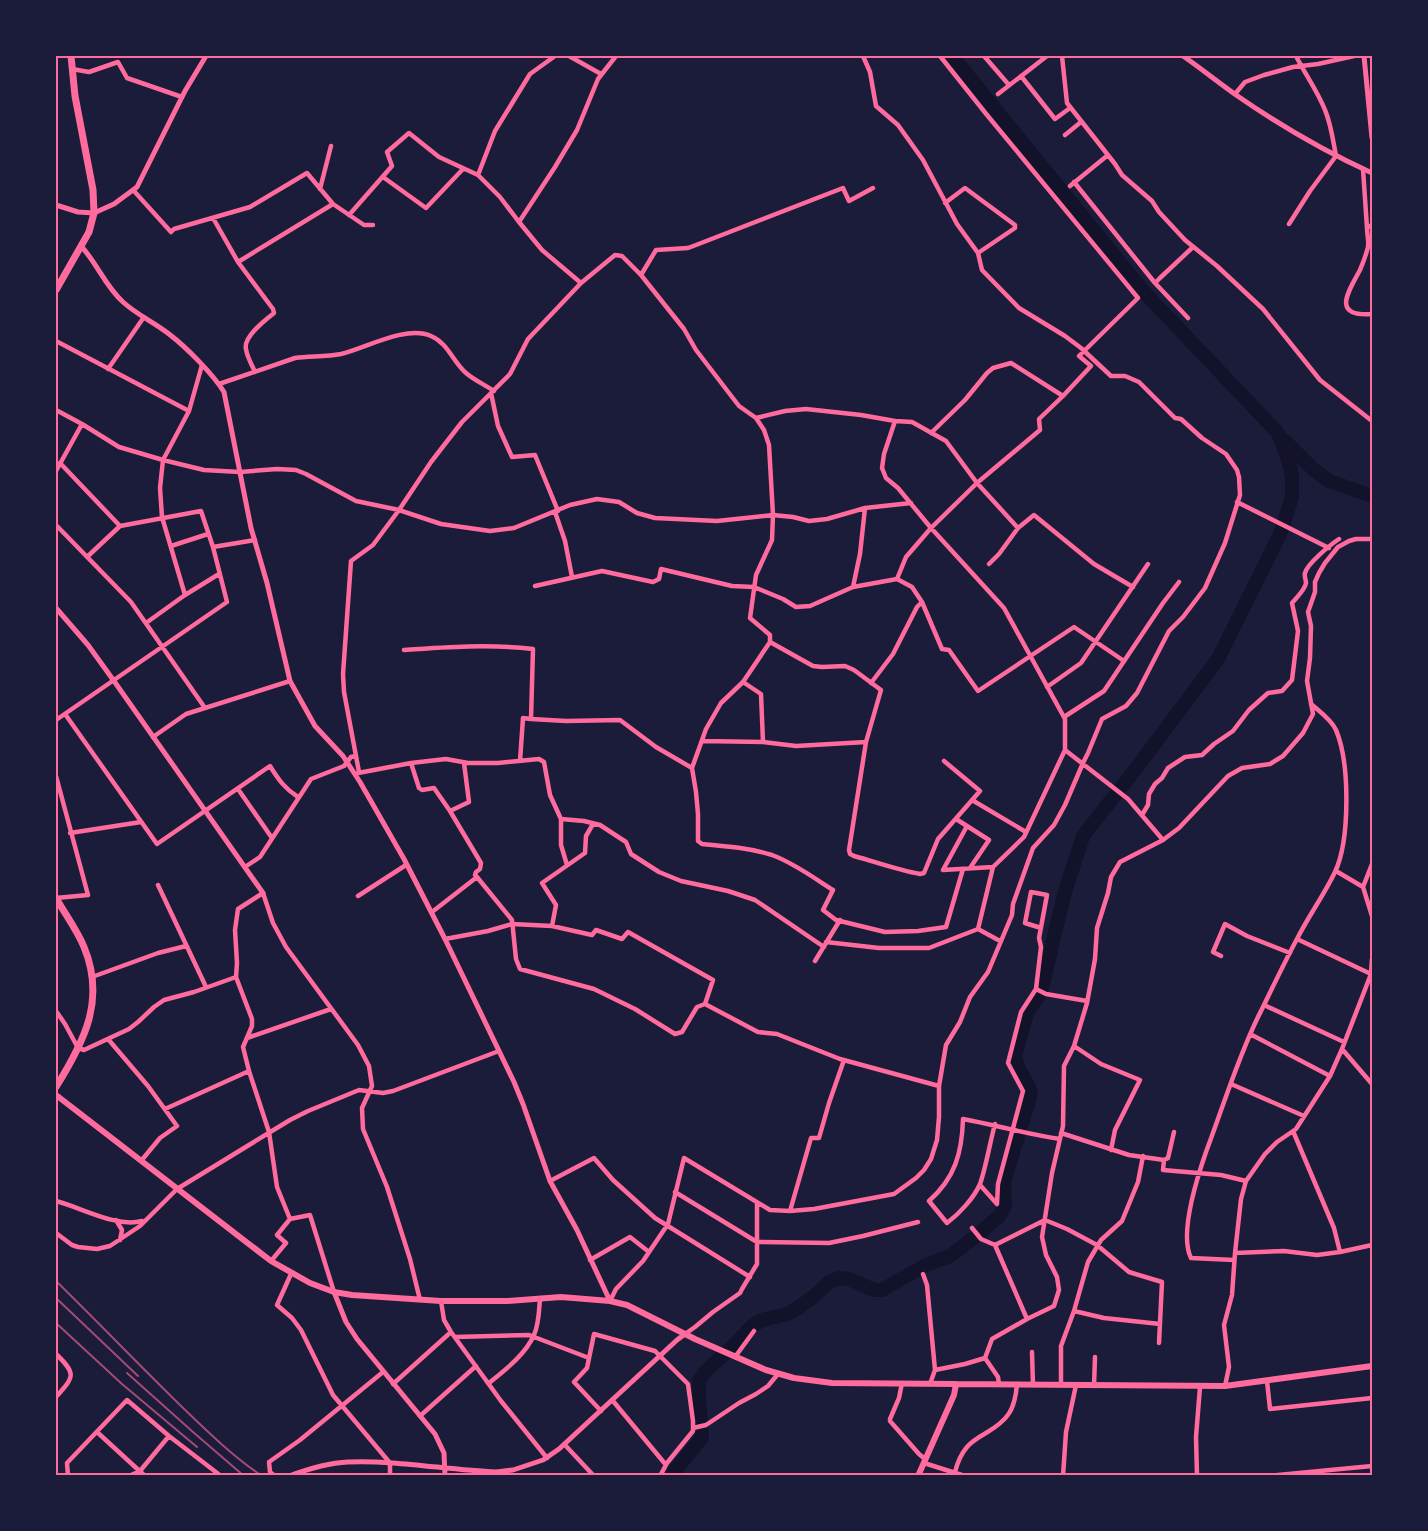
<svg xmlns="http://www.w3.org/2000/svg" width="1428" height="1531" viewBox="0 0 1428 1531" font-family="Montserrat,sans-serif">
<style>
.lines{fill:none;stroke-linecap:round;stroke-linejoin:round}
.river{stroke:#12122b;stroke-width:14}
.minor{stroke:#ff6b9d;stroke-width:4.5}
.tertiary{stroke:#ff6b9d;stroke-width:5}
.secondary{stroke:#ff6b9d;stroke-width:6}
.primary{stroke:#ff6b9d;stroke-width:7}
.rail{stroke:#a44b75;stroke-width:2}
.neatline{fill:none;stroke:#ff6b9d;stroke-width:2}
</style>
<rect width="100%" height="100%" fill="#1b1b3a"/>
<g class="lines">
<path class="river" d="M1285,441L1314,470L1329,481L1372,496
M672,1476L677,1468L701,1439L702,1435L699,1400V1381L705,1372L735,1344L751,1327L762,1320L787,1314L798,1308L813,1297L829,1282L839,1278L849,1279L874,1290H882L926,1265L950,1256L980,1233L1000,1215L1005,1205L1004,1181L1031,1094L1029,1087L1018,1067L1015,1056L1027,1013L1041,992L1064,895L1083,836L1138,766L1218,659L1281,532L1292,497V475L1288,459L1278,433L1144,292L952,56"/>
<path class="minor" d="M569,56L601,74
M984,56L1009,85
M1062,56L1067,103L1115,164L1122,175L1152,201L1159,212L1185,240L1217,266L1263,309L1320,380L1372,421
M72,69L89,72L118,62L127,78L182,97
M1021,76L1055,119L1070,108
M998,94L1047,56
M1235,94L1245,82L1264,75L1293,67L1318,64L1354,56
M1065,135L1081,122
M1363,169L1367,228
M478,175L495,131L530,74L555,56
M383,177L426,208L463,169
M1074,182L1155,283L1188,318
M1070,186L1108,155
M320,189L331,146
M134,191L171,232L174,229L250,207L307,173L333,204L364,225H373
M945,203L965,188L1015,225V228L978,253
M349,215L392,166L387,152L409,133L439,157L478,175L500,197L519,222L542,250L581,283
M213,218L238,262L273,309L274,313C265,320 243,337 246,349C247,357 252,365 255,372
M519,222L555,167L577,130L598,79L616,56
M1289,224L1310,191L1336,156C1333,140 1331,124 1325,110C1317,90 1305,74 1296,56
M1372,225L1367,228C1367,234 1369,241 1368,247C1366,255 1363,263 1360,270C1348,292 1331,317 1372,314
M238,262L333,204
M641,275L656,250L688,248L696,245L843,188L849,201L873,188
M1155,283L1160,278L1193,247
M56,341L189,411
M202,365L189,411L163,460L160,488L162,517L185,595L219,574
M108,369L144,317
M219,384L295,358C310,356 326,357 341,354C366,348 406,325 431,336C448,343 453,362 466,373C474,380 485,385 494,391
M491,393L498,426L512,457L535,455L558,511
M56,410L82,424L119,447L163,460L204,470L240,472L277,469L296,470L306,474L356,501L399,510L441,524L490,531L514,528L570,505L597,499L619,502L637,513L655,518L717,521L773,515L793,517L809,521L827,519L865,508L911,503
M756,418L785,411L806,409L861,415L895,421L912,422L946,441L977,483L1018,528
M895,421L884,454L882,468L886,478L898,488L931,528L1004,608L1065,719V750L1024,837L993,867L978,929
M931,433L965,400L987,373L993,368L1011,363L1063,396
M56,471L82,424
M1237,502L1329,548
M555,512L565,541L572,577
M56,525L131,602L205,708
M171,546L208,534
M213,547L255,540
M87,557L120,526
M989,564L999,554L1018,528L1034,515L1094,564L1133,587
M897,579L906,557L931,528L977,483L1040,430L1039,419L1063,396L1091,366L1079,356L1138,298L987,115L940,56
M535,586L602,571L653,582L659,579L661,569L732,586L754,587L783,599L796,607L810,606L853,587L897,579L912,587L922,602L942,649L949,650L978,691L1074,627L1124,661
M853,587L860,554L865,508
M146,623L185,595
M404,650C447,647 490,644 533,649L531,719L523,718L520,761
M743,682L761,694L763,742
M871,683L893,654L917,607L922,602
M1047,687L1081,663L1148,564
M65,714L157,844L270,766C278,779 285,789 298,797
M1064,717L1104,691L1163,603L1179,582
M531,719L566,721L620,720L656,747L692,768
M56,720L227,602L213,547L201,511L120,526L60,463
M153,737L186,714L290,681
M702,741L763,742L796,746L866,742L881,690L854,670L845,666L822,667L813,666L770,642
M866,742L849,850L850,854L854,856C876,862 897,870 920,874L924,873L938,839L980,791L944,761
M1065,750L1128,799L1163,840
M411,763L419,788L422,790L434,788L450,811
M359,772L344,692L343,674L351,561L373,545L399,510L431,462L462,422L510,374L528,339L581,283L615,255L622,256L641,275L684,329L696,350L739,406L756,418L764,430L769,445L773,515L772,540L756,575L750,618L770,635V642L743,682L721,703L706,729L692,768L696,792L698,814V841L702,844C725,846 750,848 772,855C794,863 814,878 833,890L823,910L836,920L885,932L918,931L946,927L963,869
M358,773L411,763L446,759L468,763H498L539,759L544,762L550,795L561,819L584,821L600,825L626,842L631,854L659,872L681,881L728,891L755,900L824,947
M56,776L88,895L56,898
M238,789L272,838
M972,800L1026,832
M1142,815L1148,805L1149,794L1155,784L1162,778L1168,768L1185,757L1202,755L1214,744L1233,731L1249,710L1268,693L1282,691L1292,680L1298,631L1292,603C1296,598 1305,590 1306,583C1306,580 1304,576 1305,573C1307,564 1330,545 1339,539
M561,819V845L567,865
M956,819L989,840L970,868
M967,826L943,870L993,867
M70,833L141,822
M245,867L260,857L311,779L344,766L351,757L355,756
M1336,871L1363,887L1372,916
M477,877L512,920L516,959L520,969L594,989L635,1009L675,1034L682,1032L697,1007L705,1004L758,1032L777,1034L840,1059L939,1086
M158,885L206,987
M1363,887L1372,864
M358,896L406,865
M432,912L477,877L475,875L476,872L480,869L481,863L450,811L469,802L464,763
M552,926L556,905L542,883L585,853L586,836L593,824
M445,939L488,931L512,924L552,926L592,935L596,930L622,939L628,932L713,980L705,1004
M1297,939L1371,974
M826,942L879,948H929L978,929L1000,941
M1221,956L1213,952L1225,924L1247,936L1290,953
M815,961L840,920
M92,977L158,953L186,946
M1036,989L1046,994L1087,1001
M1264,1005L1344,1042
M56,1011L65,1024L78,1048L84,1050L129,1029L138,1022L154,1007L164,1000L194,992L236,977
M1250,1034L1330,1076
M247,1038L331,1009
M108,1039L148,1086L177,1126L160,1138L141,1161
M1074,1046L1101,1064L1140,1080L1115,1130L1111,1150
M1342,1049L1372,1084
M1231,1084L1304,1116
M165,1109L249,1071
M995,1124C990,1142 986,1167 980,1184C974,1198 959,1214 947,1223L929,1201C955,1178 962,1153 963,1119C995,1125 1027,1134 1060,1139
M1293,1131L1334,1228L1340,1252
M1061,1133L1129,1155L1164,1160L1163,1170L1221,1175L1246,1181
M1164,1160L1168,1158L1174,1132
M550,1181L594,1158L613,1180L655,1218L750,1277
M980,1185L997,1204L998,1184L1023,1091L1008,1063L1021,1012L1036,989L1041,947L1039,938L1047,895L1031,892L1025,923L1041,928
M675,1192L757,1242L829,1243L863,1236L918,1222
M56,1201C80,1207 116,1228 142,1221
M790,1211L811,1138H819L829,1103L844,1060
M290,1219L310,1215L334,1292
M116,1220L122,1230L120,1240
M972,1228L981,1239L995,1245L1027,1319
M56,1233L72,1245L78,1247L97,1249L110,1246L140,1226L177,1189L290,1120L308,1111L359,1090L383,1093L393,1091L499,1051
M995,1245L1045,1220L1067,1229L1097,1245L1129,1272L1162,1282L1159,1343
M1235,1253L1284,1251L1317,1255L1340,1252L1372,1245
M590,1260L630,1237L649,1252
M1234,1260L1191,1258C1179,1234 1197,1178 1206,1152C1223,1107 1237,1060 1258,1017C1271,991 1283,965 1297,939C1308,917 1324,895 1335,872C1350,840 1350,763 1336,730C1331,719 1319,711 1311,704
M271,1261L286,1243L277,1235L290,1219L277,1187L269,1132L249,1071L243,1047L252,1026V1019L236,977L237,963L235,930L238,909L263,893L273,923L286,947L358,1045L369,1066L372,1086L362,1108L363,1129L387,1187L410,1259L420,1300
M291,1274L277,1305L292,1318L301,1330L333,1395L390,1463V1476
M923,1274L927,1285L935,1370L930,1384
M441,1301L444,1320L451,1332L501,1401L547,1458
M610,1301L616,1289L643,1261L668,1224L684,1158L770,1210L790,1211L814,1209L894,1194L916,1178L924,1170L931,1159L937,1140L939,1117V1086L946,1045L960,1022L970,997L988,972L1012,915L1013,904L1033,848L1054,825L1065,805L1083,763L1088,753L1102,719L1126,706L1137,693L1169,631L1183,617L1205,588L1225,543L1240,495L1239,477L1237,470L1226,454L1202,438L1181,419L1175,418L1139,382L1125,376H1111L1081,348L1065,336L1019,308L982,270L978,253L957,224L923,160L898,125L876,106L870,72L863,56
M1074,1311L1104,1318L1160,1324
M685,1334L695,1327L713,1312L740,1293L742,1289L757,1264V1203
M455,1337L529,1335L589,1358
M1032,1352L1033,1385
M56,1354C77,1374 74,1377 56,1397
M735,1357L754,1331
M985,1358L998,1377L999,1384
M935,1370L965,1364L985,1358L992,1339L1027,1319L1054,1306L1059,1290L1057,1277L1046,1255L1042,1237L1052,1173L1063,1126L1064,1066L1074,1046L1087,1003L1095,959L1097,928L1108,893L1111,877L1120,862L1163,840L1179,828L1228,776L1242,768L1270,764L1283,756L1303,733L1313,714L1307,681L1310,658L1311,626L1308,612L1315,592V582L1319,573L1325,563L1338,547L1349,541L1356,539H1372
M1267,1381L1270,1409L1372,1398
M489,1383C505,1370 525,1355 534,1335C539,1324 539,1311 540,1298
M902,1383L899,1398L890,1419V1421L919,1454L925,1459
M393,1384L451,1332
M1061,1385V1346L1074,1311L1088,1262L1101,1240L1122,1221L1138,1182L1143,1156
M1094,1386L1095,1357
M1225,1386L1229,1367L1224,1325L1232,1295L1235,1253L1241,1199L1246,1181L1265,1154L1277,1142L1296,1129L1330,1076L1342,1049L1371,974L1372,959
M613,1401L666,1465
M601,1411L574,1382L587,1368L594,1334L655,1351L688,1384L693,1421V1431L667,1463L660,1476
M420,1416L476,1366
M693,1428L706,1425L739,1403L756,1394L768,1386L778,1374
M97,1432L145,1476
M565,1445L594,1476
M924,1463L965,1476
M955,1472C957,1464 961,1454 967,1447C972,1441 979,1437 986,1433C1008,1420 1015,1410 1017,1384
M68,1476L67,1463L127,1400L169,1436L221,1476
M129,1476L140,1471L169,1436
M275,1476L270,1472L269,1462L300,1440L383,1372
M1063,1476L1066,1432L1076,1385
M1197,1476L1196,1437L1200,1387
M1267,1476L1372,1466"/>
<path class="tertiary" d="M1183,56C1202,69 1220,84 1239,97C1281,126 1326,152 1372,173
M1364,56L1372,138
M56,205L78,212L94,213L114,204L137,187L185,91L206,56
M81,246C97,263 105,286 123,302C137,315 154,322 169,334C186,347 213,374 224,392L251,528L267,583L290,681L315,726L343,756L360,782L404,859L445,939L514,1082L523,1104L550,1181L577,1230L610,1301
M56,608L88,645L114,681L263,893
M334,1292L346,1322L357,1339L435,1434L444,1453L445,1476
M289,1476C308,1469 327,1463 348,1462C397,1460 447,1470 496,1472L513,1470L543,1460L559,1449L677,1340L685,1334"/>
<path class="secondary" d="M56,1095L271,1261L310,1283L334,1292L352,1295L441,1301H507L561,1297L610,1301L627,1305L695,1339L766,1370L794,1378L832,1383L1225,1386L1372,1366
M918,1476L954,1395L956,1384"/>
<path class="primary" d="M56,290L89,232L94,213L93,190L75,96L71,56
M56,898C65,914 77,930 84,947C106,1000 84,1042 56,1087"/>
<path class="rail" d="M56,1281C97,1321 137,1363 179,1404C205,1429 231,1455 262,1476
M56,1298L138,1376
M56,1323L122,1384L197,1447
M127,1373L193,1432L244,1476"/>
</g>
<rect width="1428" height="1531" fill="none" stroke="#1b1b3a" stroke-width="114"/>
<rect x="57" y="57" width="1314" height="1417" class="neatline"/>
</svg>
